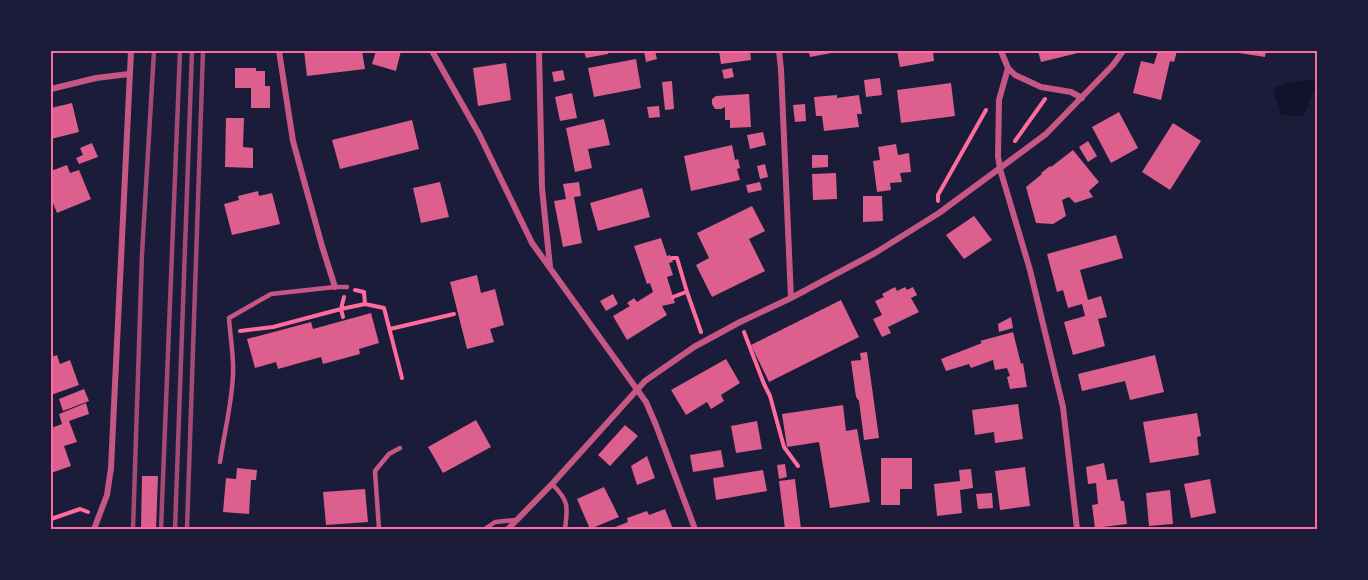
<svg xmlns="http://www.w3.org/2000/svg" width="1368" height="580" viewBox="0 0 1368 580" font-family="'Fira Sans',sans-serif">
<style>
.water{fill:#12122b}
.building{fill:#dd5f8e}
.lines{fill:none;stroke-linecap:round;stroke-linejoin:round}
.path{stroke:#ff6b9d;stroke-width:4}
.service{stroke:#c65784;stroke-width:4.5}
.minor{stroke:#c65784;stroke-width:6}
.rail{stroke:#a44b75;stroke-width:4.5}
.neatline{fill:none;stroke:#ff6b9d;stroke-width:2}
</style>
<rect width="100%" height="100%" fill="#1b1b3a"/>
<path class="water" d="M1310,80L1317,83L1304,116L1281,115L1274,93L1276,87L1285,83Z"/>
<path class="building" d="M304,51H362L365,69L307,76Z
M376,51H401L396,71L372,64Z
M584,51H608V54L586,58Z
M644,51H655L657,59L646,62Z
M719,51H750L751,60L721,64Z
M809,51H837V52L810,57Z
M897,51H933L934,61L900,67Z
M1038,51H1081L1082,52L1041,62Z
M1158,51H1177L1174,62L1170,61L1161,100L1133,93L1141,61L1154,64Z
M1240,51H1266L1265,57L1239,53Z
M636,59L641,88L594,97L588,68Z
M506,63L511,100L478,106L473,68Z
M235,68H256V71H265V86H270V108H251V88H235Z
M732,68L734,77L724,79L722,70Z
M563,70L565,80L554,82L552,72Z
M880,78L882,95L866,97L864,80Z
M672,81L674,109L665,110L662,82Z
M951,83L955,116L901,123L897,90Z
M572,93L577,118L560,121L555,97Z
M749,94L751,127L730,128V120H725V107L721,109H715L712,104V99L716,96Z
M837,95V98L859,95L862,114H857L859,127L824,131L822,116H816L814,97Z
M72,103L79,132L51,139V108Z
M805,104L806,121L795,122L793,105Z
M659,106L660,117L649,118L647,107Z
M1119,112L1138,148L1111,163L1092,127Z
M226,118H244L243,147L253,148V168L225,167Z
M604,119L610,145L588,149L592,168L575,172L566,128Z
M412,120L419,149L340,169L332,140Z
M1173,123L1201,141L1170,190L1142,172Z
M763,132L766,145L750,149L747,135Z
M1088,141L1097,156L1088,162L1079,147Z
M92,143L98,157L79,164L76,158L83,155L80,148Z
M896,144L898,155L909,153L911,172L900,173L902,182L890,183L891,190L877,192L873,161L880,160L878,147Z
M732,145L735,160L738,159L740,168L737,169L740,180L691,191L684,156Z
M1073,150L1099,182L1089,191L1093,197L1075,203L1069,197L1062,200L1066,216L1053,224L1036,223L1026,187L1042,174L1041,173L1050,166L1051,167Z
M812,155H828V167L812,168Z
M765,164L768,177L760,179L757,166Z
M67,165L70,173L79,170L91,199L57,213L51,198V171Z
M836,173L837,199L813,200L812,174Z
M440,182L449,217L421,223L413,188Z
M579,182L581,196L574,197L582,243L563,247L554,201L566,199L563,184Z
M760,182L762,190L748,193L746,185Z
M642,188L650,217L598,231L590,203Z
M258,191L259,196L272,193L280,224L232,235L224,204L239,200L238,196Z
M863,196H882L883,221L863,222Z
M752,206L765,231L749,239L765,271L712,297L696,265L709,258L697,233Z
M974,216L992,240L964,259L946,235Z
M1116,235L1123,258L1080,270L1088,300L1101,296L1107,317L1098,319L1105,346L1073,355L1064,322L1085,316L1082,304L1068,308L1063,290L1057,292L1047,254Z
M661,238L667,256L670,255L673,262L669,263L673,275L667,277L675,303L662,306L667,315L627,340L613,316L630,306L627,303L634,298L637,302L653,292L650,283L647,284L634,246Z
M477,275L481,293L495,289L504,325L490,329L494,342L467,349L450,282Z
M895,287L897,291L905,287L907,290L913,287L917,295L911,298L919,312L888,327L891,333L882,337L873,319L882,315L875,301L884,297L882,294Z
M613,294L618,304L606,311L600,301Z
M841,300L859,337L769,382L751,345Z
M371,313L379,343L359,349L360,354L323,364L321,357L278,369L276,362L255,368L247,339L311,322L313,329Z
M1011,317L1013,328L999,332L998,324Z
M1013,332L1021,364L1023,363L1027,387L1010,389L1007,377L1010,376L1007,368L995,370L993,360L971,368L969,364L946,371L941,359L982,343L980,341Z
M867,352L879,438L864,440L859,401L856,397L851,361L861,360L860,353Z
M57,355L60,364L70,360L79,385L51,395V357Z
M1155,355L1164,392L1130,400L1125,381L1082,391L1078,374Z
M726,359L740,383L721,395L724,401L711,409L707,402L686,415L671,390Z
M84,389L89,401L63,411L59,399Z
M86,403L89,414L69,421L77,442L64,446L71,466L51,473V428L62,424L59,414Z
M1018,404L1023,439L995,443L994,432L975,435L972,410Z
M843,405L846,431L857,429L870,502L830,508L819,442L787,447L782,414Z
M1197,413L1201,436L1197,437L1199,455L1150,463L1143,422Z
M476,420L491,447L443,473L428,447Z
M757,421L762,449L736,453L731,426Z
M625,425L638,436L610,466L598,455Z
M721,450L724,467L693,472L690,455Z
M647,456L655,478L637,485L631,466Z
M881,458H912V489H900V505H881Z
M1104,463L1107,480L1117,479L1121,501H1124L1127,524L1095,528L1092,505L1098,504L1096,483L1088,484L1086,467Z
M785,464L787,477L779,479L777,465Z
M1025,467L1030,506L1000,510L995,471Z
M237,468L257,470L256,480H251L249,514L223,512L226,478L236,479Z
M971,469L973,488L960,490L962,513L937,516L934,484L960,481L959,470Z
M763,470L767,491L716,500L713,478Z
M142,476H158L156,529H141Z
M795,479L801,529H785L779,481Z
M1210,479L1216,513L1191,518L1184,484Z
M604,487L619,517L590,529L577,499Z
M365,489L368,522L326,525L323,492Z
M1170,490L1173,524L1149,526L1146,493Z
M992,493L993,508L978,509L976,494Z
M665,509L673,529H610L628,522L627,518L647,511L649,515Z"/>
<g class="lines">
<path class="path" d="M1015,141L1045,99
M938,201V195L986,110
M672,258H677L687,292L701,332
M355,290L364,292L365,304
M673,297L686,292
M343,317L341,309L344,297
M390,329L454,314
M240,331L273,327L341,309L365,304L384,308L402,378
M744,332L764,384L770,396L784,447L798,466
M51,519L80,509L88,512"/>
<path class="service" d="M220,462C224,433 232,404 233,374C234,356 230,336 229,318L271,294L335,287H347
M552,484C569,501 568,506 565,529
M379,529L375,471L389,454L400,448
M485,529L495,522L516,520"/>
<path class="minor" d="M279,51L293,141L322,246L335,287
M432,51L479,134L532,243L646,402L656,425L695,529
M539,51L542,188L550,267
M779,51L781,69L791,298
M1001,51L1008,68L1015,75L1041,87L1071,92L1082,98
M1008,68L999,100L998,156L1000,169L1030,270L1063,407L1077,529
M51,89L96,78L129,74
M94,529L107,495L111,468L131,51
M508,529L552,484L645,381L694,347L740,322L791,298L875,253L939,213L1046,134L1113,65L1123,51"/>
<path class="rail" d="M133,529L142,254L154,51
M161,529L180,51
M175,529L192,51
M187,529L203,51"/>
</g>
<rect width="1368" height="580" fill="none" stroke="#1b1b3a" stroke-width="105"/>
<rect x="52" y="52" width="1264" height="476" class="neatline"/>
</svg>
